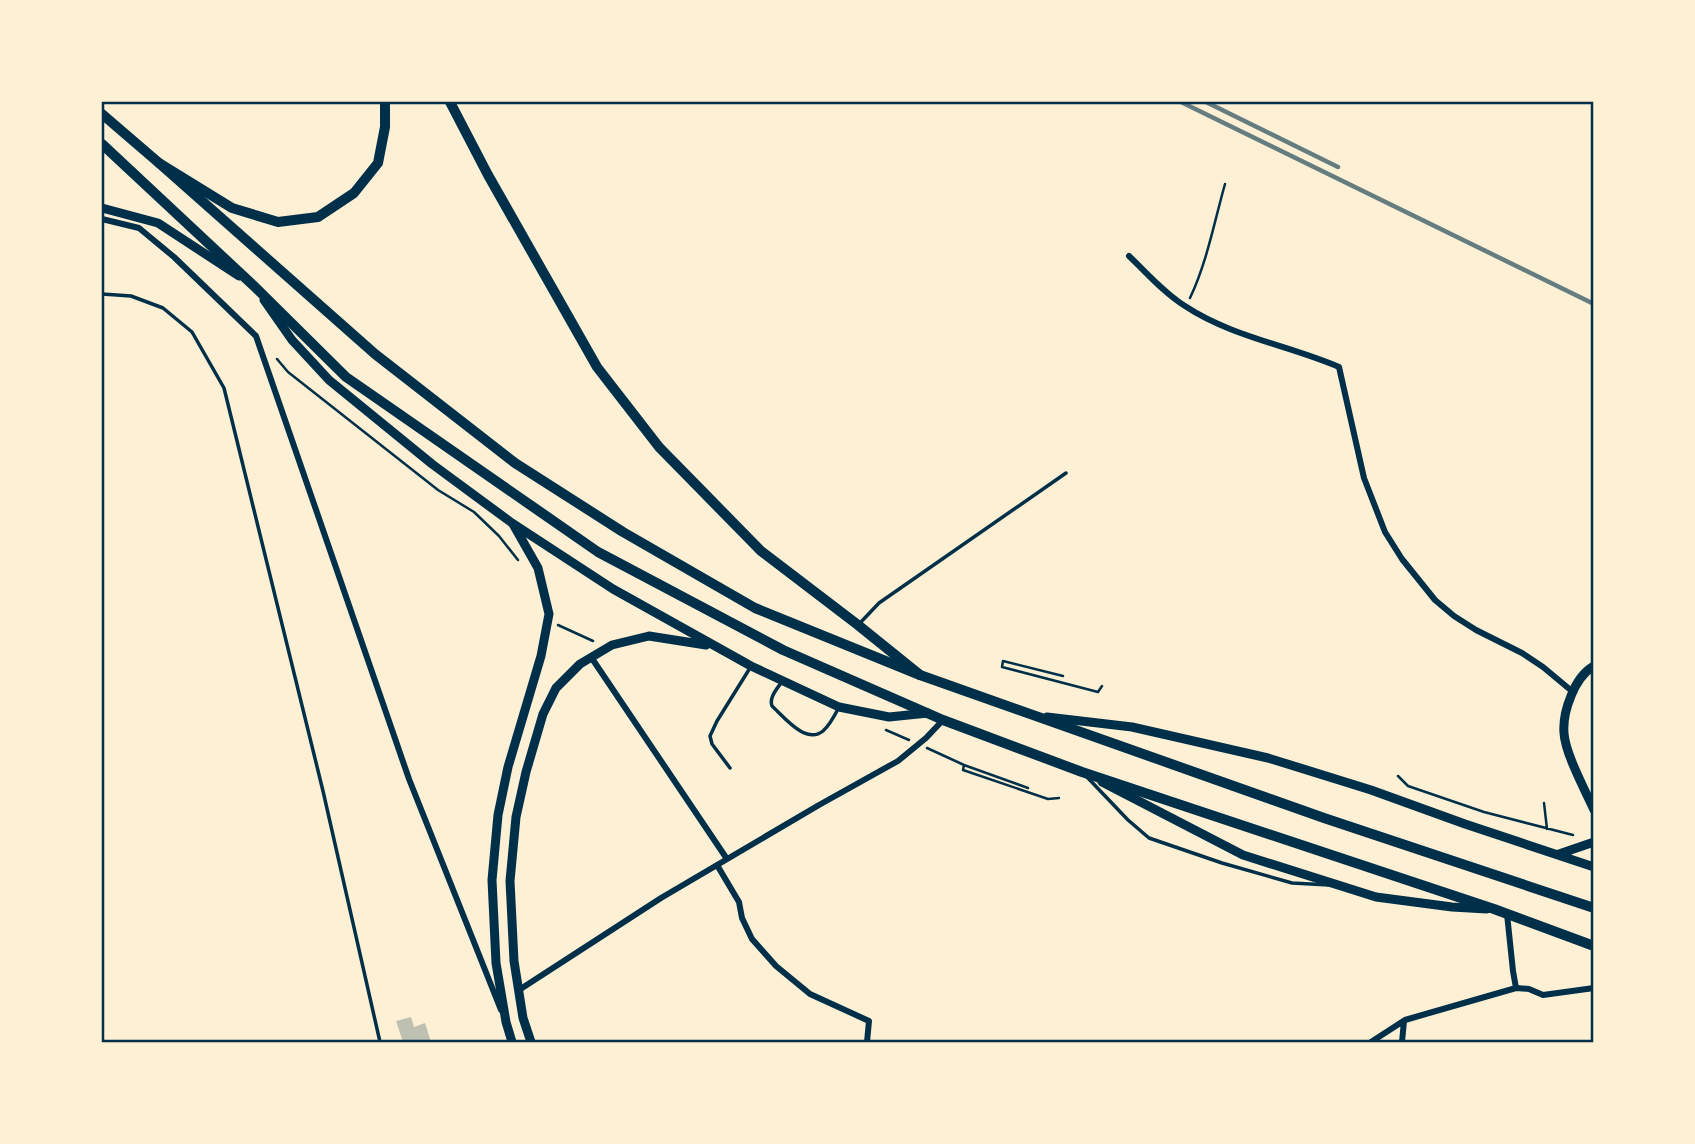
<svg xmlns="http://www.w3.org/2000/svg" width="1695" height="1144" viewBox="0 0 1695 1144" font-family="'Golos Text',sans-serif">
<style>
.building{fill:#bec0b2}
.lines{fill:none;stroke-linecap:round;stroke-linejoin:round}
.path{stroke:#003049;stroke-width:2.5}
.service{stroke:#003049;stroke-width:3.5}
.minor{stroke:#003049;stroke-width:6}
.secondary{stroke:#003049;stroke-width:9}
.primary{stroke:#003049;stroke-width:10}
.trunk{stroke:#003049;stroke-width:10}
.rail{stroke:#657d81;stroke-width:4.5}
.neatline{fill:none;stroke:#003049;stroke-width:2.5}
</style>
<rect width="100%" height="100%" fill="#fdf0d5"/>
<path class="building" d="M411,1017L414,1027L425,1023L431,1042H403L396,1021Z"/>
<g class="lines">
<path class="path" d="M1190,298C1207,262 1214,223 1225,184
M277,359L288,372L438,490L474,512L499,536L518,560
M558,625L593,641
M1003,661L1002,667L1098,692L1102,686
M1003,661L1063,676
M886,730L909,740
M927,748L964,765L1028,788
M964,765L963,770L1048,799L1059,798
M1398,776L1408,786L1484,812L1573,835
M1544,803L1547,829"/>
<path class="service" d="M102,294L131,296L163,308L192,332L224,388L323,791L380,1042
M860,623L879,603L1066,473
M781,683C776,690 769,698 772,706C784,717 806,745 823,731C830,725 835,715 839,707
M730,768L712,744L710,736L717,721L750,668
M1086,776L1128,820L1149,838L1222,863L1292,883L1329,885"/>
<path class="minor" d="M102,219L139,228L174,257L256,336L409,779L501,1010
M1129,256C1147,273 1164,293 1185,306C1232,337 1288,345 1339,367L1364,478L1385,532L1402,559L1435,600L1454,616L1476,630L1522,653L1543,667L1573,692
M591,657L727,859
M717,865L739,902L742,918L752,939L776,966L810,994L869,1021L867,1042
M1507,914L1513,971L1516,988L1529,989L1543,995L1594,988
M519,990L661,898L819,805L898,761L926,738L943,720
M1371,1042L1405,1020L1516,988
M1402,1042L1404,1021"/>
<path class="secondary" d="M102,208L158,223L239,276
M264,300L292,340L329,380L432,464L512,523L613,589L751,666L839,707L889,717L928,713
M1594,666C1582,673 1576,683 1571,696C1566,708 1563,720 1564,733C1565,753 1585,790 1594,810
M1047,717L1132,727L1268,758L1371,790L1465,824L1594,867
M1102,782L1243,855L1376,897L1452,907L1487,909
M1559,854L1594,842
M512,1042L506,1022L496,963L492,880L498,815L508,767L541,656L549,614L538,568L513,524
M531,1042L523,1018L514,961L510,881L516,817L526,772L543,714L556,688L580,664L612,645L649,636L706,645"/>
<path class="primary" d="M102,114L159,163L375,354L515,463L623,532L755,608L920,675L1324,818L1594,908
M102,144L254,286L346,377L598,552L783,650L943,720L1082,772L1494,909L1594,946"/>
<path class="trunk" d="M450,102L488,175L597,367L659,447L761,551L858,625L920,675
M159,163L232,208L278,222L318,217L354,193L378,163L385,127V102"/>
<path class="rail" d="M1181,102L1594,304
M1206,102L1338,167"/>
</g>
<rect width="1695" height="1144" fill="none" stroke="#fdf0d5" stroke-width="206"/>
<rect x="103" y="103" width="1489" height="938" class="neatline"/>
</svg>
